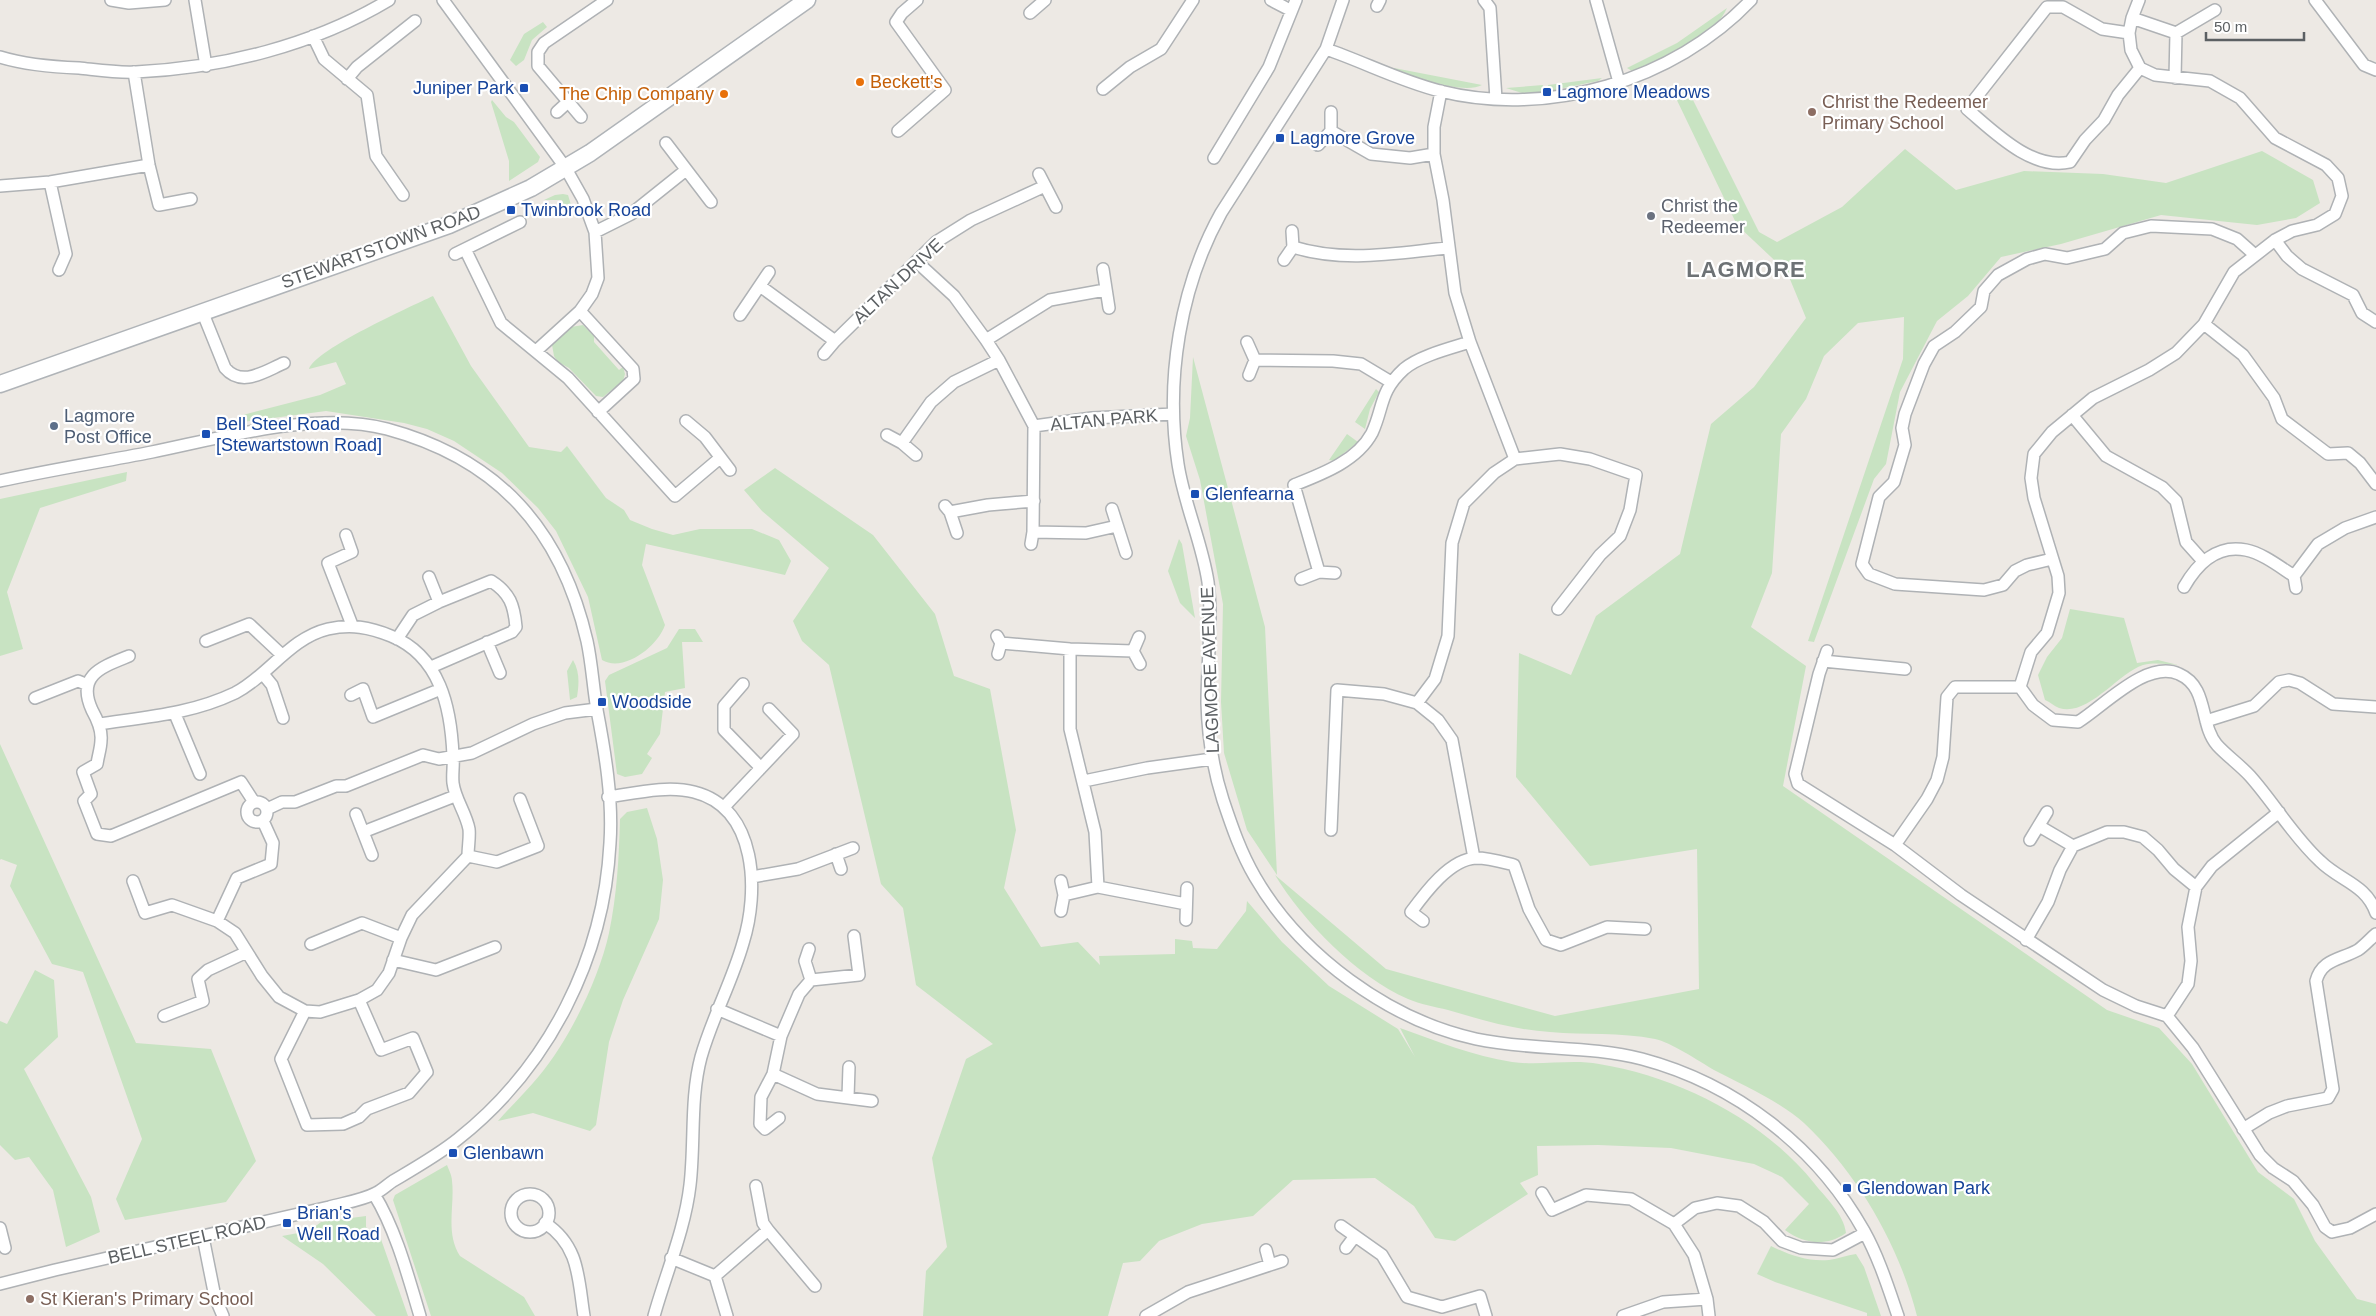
<svg xmlns="http://www.w3.org/2000/svg" width="2376" height="1316" viewBox="0 0 2376 1316" font-family="Arial,sans-serif">
<style>
.green{fill:#c8e3c2}
.lines{fill:none;stroke-linecap:round;stroke-linejoin:round}
.street-casing{stroke:#afb2b5;stroke-width:14}
.secondary-casing{stroke:#b0b4b8;stroke-width:19}
.street{stroke:#fff;stroke-width:11}
.secondary{stroke:#fff;stroke-width:16}
.food-dot{fill:#e8710a;stroke:#fff;stroke-width:2}
.transit-dot{fill:#1a4fb4;stroke:#fff;stroke-width:2}
.education-dot{fill:#8d6e63;stroke:#fff;stroke-width:2}
.worship-dot{fill:#6b7280;stroke:#fff;stroke-width:2}
.service-dot{fill:#5c6f8a;stroke:#fff;stroke-width:2}
.labels{text-anchor:middle;dominant-baseline:central;stroke-width:4.5;stroke-linejoin:round;paint-order:stroke}
.food-label{font-size:18px;fill:#c56008;stroke:#fff;text-anchor:start}
.transit-label{font-size:18px;fill:#164399;stroke:#fff;text-anchor:start}
.education-label{font-size:18px;fill:#785e54;stroke:#fff;text-anchor:start}
.worship-label{font-size:18px;fill:#5b616d;stroke:#fff;text-anchor:start}
.street-label{font-size:18px;fill:#5c6063;stroke:#fff}
.service-label{font-size:18px;fill:#4e5e75;stroke:#fff;text-anchor:start}
.district-label{font-size:22px;font-weight:bold;letter-spacing:1px;fill:#6d7275;stroke:#fff}
</style>
<rect width="100%" height="100%" fill="#ede9e4"/>
<path class="green" d="M1727,8C1717,34 1663,60 1638,70L1632,71L1627,68L1677,43Z
M543,22L547,27L532,40L524,60L516,66L510,60L524,34Z
M1394,68L1482,85C1464,95 1414,77 1393,70Z
M1602,78L1598,81L1549,91L1548,85Z
M1543,85L1544,92L1522,93L1506,88Z
M1686,86L1759,232L1777,242L1842,207L1905,149L1956,190L2024,171L2103,174L2166,183L2262,151L2313,180L2320,203L2296,218L2257,225L2161,215L2061,244L2001,257L1968,296L1937,321L1900,392L1886,464L1874,479L1814,642L1808,641L1903,359L1904,317L1858,323L1824,356L1806,399L1781,434L1772,573L1751,627L1806,666L1783,786L2107,1010L2159,1028L2192,1064L2258,1172L2294,1199L2315,1241L2357,1299L2376,1304V1316H1917C1899,1245 1858,1174 1804,1123C1783,1103 1741,1084 1714,1070C1699,1061 1670,1042 1655,1039C1620,1032 1585,1035 1550,1032C1515,1030 1482,1020 1448,1010C1435,1007 1420,1004 1408,999C1357,977 1303,921 1275,875L1386,969L1555,1016L1699,989L1697,849L1590,866L1516,777L1519,653L1571,675L1596,616L1680,554L1711,424L1754,387L1806,318L1787,272L1737,225L1673,92Z
M492,100L506,117L514,122L540,157L538,162L509,181V161L491,102Z
M563,194L568,195L572,208L563,209L562,200H544L555,195Z
M433,296L471,366L529,447L561,452L567,446L606,498L624,510L630,520L652,529L673,535L700,529H752L779,540L791,561L785,575L646,544L642,565L665,625C658,646 624,673 602,660L588,597L556,531L538,508L502,473L454,441L427,429L404,423L326,411L242,422L239,416L320,395L346,384L336,362L309,369C316,349 410,307 433,296Z
M583,325L594,336V342L619,370L623,367L625,374L623,381L603,397L596,396L569,368L558,362L554,356L552,345L571,327Z
M1193,357L1265,627L1277,875L1247,830L1224,753L1221,702L1223,604L1200,480L1186,436L1190,418Z
M1376,389L1379,392L1370,409L1365,429L1355,422Z
M1347,434L1358,442L1334,461L1329,460Z
M775,468L873,535L935,614L954,676L990,689L1016,830L1004,888L1041,947L1078,942L1100,965L1099,956L1175,954V939L1192,941L1193,948L1217,949L1246,911L1247,901L1282,942L1329,986L1398,1029L1415,1057L1400,1028C1437,1041 1473,1056 1512,1062C1541,1066 1571,1059 1599,1064C1679,1077 1762,1119 1814,1183C1825,1197 1844,1214 1846,1233C1826,1247 1804,1244 1785,1230L1809,1204L1782,1177L1754,1164L1671,1148L1598,1145L1537,1146L1538,1175L1520,1183L1528,1194L1455,1241L1435,1238L1414,1206L1375,1178L1293,1180L1253,1216L1202,1224L1159,1241L1140,1261L1123,1263L1108,1316H923L926,1271L947,1247L932,1158L966,1059L993,1044L916,985L903,908L881,884L829,665L802,641L793,621L829,568L762,511L744,490Z
M127,472L126,481L40,508L7,592L23,649L0,656V499Z
M1179,539L1182,544L1195,618L1180,603L1168,571Z
M2070,609L2124,618L2137,663L2158,660L2178,665C2166,664 2155,662 2143,665C2117,674 2088,717 2059,708C2054,706 2050,702 2045,700L2038,675L2047,657L2062,638Z
M679,629H695L703,642H682L685,688L665,692L660,734L647,754L652,758L642,774L625,777L617,774L605,681L609,675L667,648Z
M573,660C580,672 579,684 577,697L570,700L567,671Z
M0,744L136,1043L211,1049L256,1161L226,1202L125,1220L116,1199L142,1139L83,972L52,964L10,886L17,865L1,859L0,860Z
M647,808L657,839L663,880L659,919L623,1000L609,1042L596,1125L590,1131L533,1113L498,1121C511,1106 526,1092 539,1076C569,1040 599,979 609,933C617,895 619,857 620,819L627,812Z
M35,970L54,980L58,1037L24,1069L91,1197L100,1232L66,1247L53,1190L29,1157L15,1160L0,1145V1021L7,1024Z
M447,1165C449,1170 452,1176 452,1181C455,1205 445,1233 460,1256L524,1297L535,1316H431L393,1200L395,1195Z
M366,1216V1227L370,1231L376,1225L408,1316H376L323,1264L282,1236L309,1231L321,1222Z
M1771,1246C1789,1255 1808,1262 1829,1260C1838,1259 1847,1255 1856,1254L1864,1267L1881,1316H1867V1313L1775,1282L1757,1274Z"/>
<g class="lines">
<defs>
<path id="street" d="M111,0L129,3L165,0
M195,0L206,66
M443,0L565,167L583,199L595,232L598,278L592,294L580,311L536,351
M1271,0L1290,10
M1343,0L1326,49L1221,213C1180,287 1165,380 1178,464C1184,504 1202,542 1208,582C1213,622 1207,663 1207,703C1208,736 1213,769 1223,800C1232,827 1241,853 1255,877C1300,955 1389,1020 1476,1039C1532,1051 1588,1045 1642,1059C1736,1084 1817,1147 1864,1231C1879,1258 1888,1287 1898,1316
M1484,0L1490,8L1496,99
M1596,0L1619,82
M2315,0L2364,65L2376,70
M1377,6L1380,0
M1030,13L1045,0
M2132,18L2176,33L2215,10
M2129,33L2102,29L2063,7H2047L1967,109C1993,131 2032,171 2070,162L2085,140L2104,120L2118,95L2140,68
M313,36L324,59L367,95L376,156L403,195
M1326,49C1364,62 1400,81 1440,91C1548,118 1674,81 1751,0
M0,57C26,65 52,67 79,68C98,70 117,73 136,72C223,68 314,45 389,0
M134,72L149,165L159,205L191,199
M2175,78L2176,33
M347,79L357,67L415,21
M1103,89L1130,67L1161,49L1193,0
M1441,91L1434,127V154L1443,200L1455,293L1470,342L1515,459
M557,112L569,101
M581,117L538,66V52L544,43L607,0
M898,131L945,90L896,22L902,13L917,0
M1331,131L1371,154L1410,158L1434,154
M666,143L711,202
M1318,145L1331,131V112
M1214,158L1269,67L1296,0
M1039,174L1056,207
M50,182L66,254L59,270
M0,186L50,182L149,165
M595,232L631,214L686,170
M2275,240L2287,256L2302,269L2353,295L2362,313L2376,322
M1293,247C1344,263 1396,253 1447,248
M465,249L501,323L568,378L675,496L720,458
M455,254L520,222
M1284,260L1293,247L1292,231
M917,262L954,296L986,340L999,360L1034,426L1033,532L1031,544
M1103,269L1109,308
M760,286L835,341
M202,311L225,368C242,388 265,371 284,363
M580,311L633,369L634,379L598,412
M740,315L769,272
M2204,324L2243,355L2274,398L2282,419L2328,454L2348,453L2360,463L2376,484
M986,340L1050,300L1105,290
M1247,342L1255,360L1249,375
M824,354L835,341L936,242L971,220L1045,186
M1255,360L1333,361L1361,364L1391,382
M2072,415L2106,456L2162,487L2176,501L2186,542L2203,561
M686,421L705,437L730,470
M1034,426L1092,418L1173,414
M887,435L902,443L916,455
M902,443L931,402L954,382L999,360
M0,481C50,470 101,462 152,452C221,438 318,410 387,429C498,459 561,529 587,641C592,664 593,687 597,710C605,752 613,799 610,843C604,958 549,1067 458,1139C438,1155 415,1168 393,1181C387,1185 382,1190 376,1193C363,1200 344,1203 329,1207L55,1270L0,1284
M945,506L950,512L957,533
M1112,509L1126,553
M950,512L988,505L1034,501
M1033,532L1086,533L1117,526
M346,535L352,552L328,563L352,625
M2052,559L2027,565L2015,571L2003,585L1984,590L1895,584L1869,574L1862,564L1879,497L1894,482L1905,445L1902,428L1905,414L1924,364L1934,346L1955,332L1981,307L1984,291L1998,275L2027,259L2045,254L2067,258L2105,249L2123,233L2151,226L2212,229L2237,239L2255,255
M1319,572L1294,485C1322,474 1357,461 1372,433C1384,407 1379,392 1404,369C1419,356 1451,348 1470,342
M2294,576L2318,544L2345,528L2376,517
M429,577L439,602
M1301,579L1319,572L1335,573
M2184,587C2197,564 2217,544 2246,550C2262,553 2280,567 2294,576L2296,588
M997,636L1001,643L998,654
M1139,637L1133,651L1140,664
M397,639L413,615L439,602L491,581C510,593 514,605 516,627L512,632L431,667
M206,641L249,624L282,655
M487,642L500,673
M1001,643L1070,649L1133,651
M1070,649V729L1095,832L1098,887
M1827,651L1819,674L1795,774L1798,784L1895,845L1961,895L2103,990L2136,1006L2167,1016L2193,1048L2260,1155L2273,1168L2293,1181L2313,1205L2325,1227L2332,1232L2350,1228L2376,1214
M129,656C102,667 76,675 92,710C97,719 102,730 101,740C101,748 98,756 97,764L83,772L91,794L84,801L97,834L111,836L241,782L254,802
M1823,661L1905,669
M263,674L272,685L283,718
M743,684L724,706V730L761,768
M2020,687L2031,652L2047,633L2059,593L2058,576L2034,498L2031,478L2034,454L2052,432L2093,398L2149,370L2176,353L2204,324L2234,272L2275,240L2292,231L2317,225L2335,214L2342,196L2338,178L2326,165L2275,138L2240,98L2210,81L2155,75L2140,68L2131,50L2129,33L2132,18L2139,0
M2020,687L2033,705L2053,720L2078,722C2104,706 2147,659 2179,674C2209,687 2199,724 2217,745C2227,756 2240,765 2250,776C2274,803 2293,836 2320,861C2340,881 2366,884 2376,913
M351,695L363,689L373,717L441,689
M35,698L78,681L88,685
M1417,703L1435,679L1448,636L1452,543L1464,503L1494,473L1515,459L1560,454L1590,459L1636,475L1630,510L1620,536L1600,555L1558,609
M175,714L200,774
M2206,721L2254,706L2279,682L2289,680L2300,683L2333,704L2376,707
M99,724C146,717 191,714 235,693C268,676 290,638 328,629C351,624 369,627 391,636C440,656 451,707 453,756C454,765 452,774 453,783C455,799 466,813 469,829C470,837 468,847 468,856L412,915L401,938L389,973L377,990L359,1000L320,1012L305,1011L279,997L262,976L235,933L217,921L172,905L145,913L133,881
M1084,781L1147,768L1212,759
M608,797C635,793 668,785 694,792C758,808 759,893 743,943C732,982 712,1018 701,1057C690,1098 695,1143 690,1185C685,1229 666,1273 654,1316
M247 812a10 10 0 1 1 20 0a10 10 0 1 1-20 0Z
M724,807L793,734L769,709
M267,809L282,802H295L336,786H346L423,755L439,759L472,753L533,724L565,713L597,709
M356,814L372,855
M2039,826L2073,846
M1331,830L1337,690L1384,694L1417,703L1438,720L1452,740L1474,858
M363,832L455,796
M2030,840L2047,812
M1895,845L1927,799L1937,780L1943,757L1947,697L1955,687H2020
M836,854L841,869
M468,856L497,862L538,846L520,799
M752,877L798,869L853,848
M1061,881L1064,895L1061,911
M1064,895L1098,887L1186,904
M1186,920L1187,888
M217,921L237,878L271,864L273,843L263,821
M1423,921L1411,912C1425,893 1450,859 1476,858C1489,858 1502,862 1514,865L1529,909L1546,940L1561,945L1607,927L1645,929
M2026,940L2048,902L2060,870L2073,846L2107,832H2124L2143,837L2158,850L2174,869L2196,887
M311,944L362,923L401,938
M809,949L805,961L811,980
M393,960L436,970L495,947
M717,1009L781,1036
M305,1011L281,1059L307,1125L343,1124L359,1117L367,1109L409,1093L427,1072L413,1038L381,1050L359,1000
M164,1016L203,1001L198,979L208,970L247,952
M2167,1016L2188,984L2191,961L2188,927L2196,887L2212,866L2279,812
M773,1074L817,1094L872,1101
M848,1097L849,1067
M779,1118L765,1129L760,1124L761,1097L773,1074L781,1036L799,994L811,980L859,975L854,936
M2243,1129L2269,1113L2287,1106L2328,1098L2333,1089L2316,981C2322,959 2340,960 2358,950C2364,946 2370,939 2376,934
M756,1186L763,1223L768,1230
M1542,1193L1552,1210L1586,1195L1631,1199L1674,1224L1694,1255L1707,1299L1709,1316
M374,1194C396,1230 408,1276 420,1316
M511 1213a19 19 0 1 1 38 0a19 19 0 1 1-38 0Z
M545,1223C580,1246 578,1279 584,1316
M1674,1224L1695,1208L1717,1203L1739,1206L1764,1222L1782,1241L1801,1248L1833,1250L1865,1233
M1341,1226L1382,1255L1407,1297L1442,1307L1480,1296L1486,1316
M0,1228L5,1248
M203,1237L215,1297L223,1316
M1346,1248L1355,1236
M1266,1250L1270,1265
M671,1258L715,1276L727,1316
M715,1276L768,1230L815,1286
M1146,1316L1188,1292L1282,1261
M1623,1316L1663,1302L1707,1299"/>
<path id="secondary" d="M0,384L449,225L531,188L590,153L807,0"/>
</defs>
<use href="#street" class="street-casing"/>
<use href="#secondary" class="secondary-casing"/>
<use href="#street" class="street"/>
<use href="#secondary" class="secondary"/>
</g>
<g class="food-dot">
<circle cx="860" cy="82" r="5"/>
<circle cx="724" cy="94" r="5"/>
</g>
<g class="transit-dot">
<rect x="519" y="83" width="10" height="10" rx="2.5"/>
<rect x="1542" y="87" width="10" height="10" rx="2.5"/>
<rect x="1275" y="133" width="10" height="10" rx="2.5"/>
<rect x="506" y="205" width="10" height="10" rx="2.5"/>
<rect x="201" y="429" width="10" height="10" rx="2.5"/>
<rect x="1190" y="489" width="10" height="10" rx="2.5"/>
<rect x="597" y="697" width="10" height="10" rx="2.5"/>
<rect x="448" y="1148" width="10" height="10" rx="2.5"/>
<rect x="1842" y="1183" width="10" height="10" rx="2.5"/>
<rect x="282" y="1218" width="10" height="10" rx="2.5"/>
</g>
<g class="education-dot">
<circle cx="1812" cy="112" r="5"/>
<circle cx="30" cy="1299" r="5"/>
</g>
<circle class="worship-dot" cx="1651" cy="216" r="5"/>
<circle class="service-dot" cx="54" cy="426" r="5"/>
<g class="labels">
<g class="food-label">
<text x="870" y="82">Beckett's</text>
<text x="714" y="94" text-anchor="end">The Chip Company</text>
</g>
<g class="transit-label">
<text x="514" y="88" text-anchor="end">Juniper Park</text>
<text x="1557" y="92">Lagmore Meadows</text>
<text x="1290" y="138">Lagmore Grove</text>
<text x="521" y="210">Twinbrook Road</text>
<text x="216" y="424">Bell Steel Road<tspan x="216" dy="21">[Stewartstown Road]</tspan></text>
<text x="1205" y="494">Glenfearna</text>
<text x="612" y="702">Woodside</text>
<text x="463" y="1153">Glenbawn</text>
<text x="1857" y="1188">Glendowan Park</text>
<text x="297" y="1213">Brian's<tspan x="297" dy="21">Well Road</tspan></text>
</g>
<g class="education-label">
<text x="1822" y="102">Christ the Redeemer<tspan x="1822" dy="21">Primary School</tspan></text>
<text x="40" y="1299">St Kieran's Primary School</text>
</g>
<g class="worship-label">
<text x="1661" y="206">Christ the<tspan x="1661" dy="21">Redeemer</tspan></text>
</g>
<g class="street-label">
<text transform="translate(381 247) rotate(-20)">STEWARTSTOWN ROAD</text>
<text transform="translate(898 281) rotate(-43)">ALTAN DRIVE</text>
<text transform="translate(1104 420) rotate(-5)">ALTAN PARK</text>
<text transform="translate(1210 670) rotate(-92)">LAGMORE AVENUE</text>
<text transform="translate(187 1240) rotate(-13)">BELL STEEL ROAD</text>
</g>
<g class="service-label">
<text x="64" y="416">Lagmore<tspan x="64" dy="21">Post Office</tspan></text>
</g>
<g class="district-label">
<text x="1746" y="269">LAGMORE</text>
</g>
</g>
<path d="M2206 32v8h98v-8" fill="none" stroke="#5c6063" stroke-width="2.5"/>
<text x="2214" y="32" font-size="15" fill="#5c6063" stroke="#ffffff" stroke-width="4" paint-order="stroke">50 m</text>
</svg>
